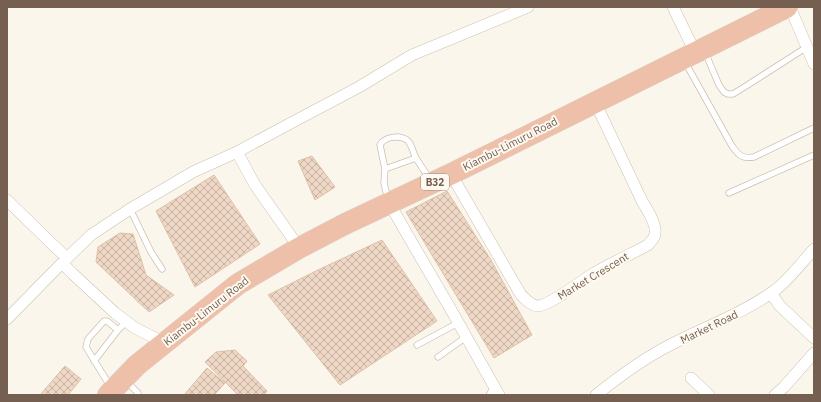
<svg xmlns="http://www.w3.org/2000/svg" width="821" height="402" viewBox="0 0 821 402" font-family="'IBM Plex Sans',sans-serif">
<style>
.building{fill:url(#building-cross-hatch);stroke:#dfc0a7}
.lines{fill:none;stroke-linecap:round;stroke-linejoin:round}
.lane-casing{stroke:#ccbfb2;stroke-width:7}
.street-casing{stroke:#ccbfb2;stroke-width:12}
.highway-casing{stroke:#dbd5d2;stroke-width:22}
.lane{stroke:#fff;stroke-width:5.5}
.street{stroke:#fff;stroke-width:11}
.highway{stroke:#eec0a9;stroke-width:21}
.labels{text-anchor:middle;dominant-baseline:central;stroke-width:4;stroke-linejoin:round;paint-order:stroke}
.shield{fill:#fefaf1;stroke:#9d8e80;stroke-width:1}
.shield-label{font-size:10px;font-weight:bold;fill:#745f50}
.street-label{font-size:11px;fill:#745f50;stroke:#fefaf1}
</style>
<defs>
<pattern id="building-cross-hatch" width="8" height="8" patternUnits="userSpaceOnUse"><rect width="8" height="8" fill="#eed8c5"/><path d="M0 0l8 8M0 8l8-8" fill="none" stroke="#c5b2a2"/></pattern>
</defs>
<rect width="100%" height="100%" fill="#fbf6eb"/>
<path class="building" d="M312,156L335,187L315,200L298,161Z
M214,175L260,244L195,287L156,211Z
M447,191L491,260L532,335L494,358L406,212Z
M120,233L133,234L146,275L174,295L149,312L96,262L98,247Z
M382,240L437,321L340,385L268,295L320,269Z
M235,350L247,361L243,366L267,391L264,395H238L205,362L216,352Z
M65,366L81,379L68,395H40Z
M207,368L225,383L214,395H184Z"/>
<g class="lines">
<defs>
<path id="lane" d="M705,52L719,85L724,92L728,94H733L746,86L807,47
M685,62L732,146C739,155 741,159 754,157L814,128
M385,169L416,158
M729,193L814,155
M388,200L384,183L385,169L380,145C384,137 400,134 408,141C412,145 413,153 416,158C420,165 425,172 430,179
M130,209L151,252L162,269
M417,345L458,323
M438,357L466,337
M94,361L118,330L126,322
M126,381L138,393V395
M110,386L86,347L88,339L104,321H107L118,330
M489,395L494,387"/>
<path id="street" d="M673,7L695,52
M790,7L814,64
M237,152L255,185L293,239L299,248
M451,174L521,295C526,299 531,306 538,306C550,305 580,282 591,275C609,264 629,255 648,245C650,242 653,240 654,237C659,228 647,209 642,201L595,102
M7,200L50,242L67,258
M389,203L450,308L499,395
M62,263L73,274L115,313L135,328L165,343
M771,293L780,306L814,338
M7,319L62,263L91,235L130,209L193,172L237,152L291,123L359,87L412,55L528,7
M691,378L709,395
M596,395C616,379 636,364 659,351C696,330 739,316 774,291C789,280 802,262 814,249
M775,395L784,387L814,353"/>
<path id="highway" d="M108,395L137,365L238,284L299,248L345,224L451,174L787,7"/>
</defs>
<use href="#lane" class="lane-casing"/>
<use href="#street" class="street-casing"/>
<use href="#highway" class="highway-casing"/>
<use href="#lane" class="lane"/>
<use href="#street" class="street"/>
<use href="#highway" class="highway"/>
</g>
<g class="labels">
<rect class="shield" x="421" y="174" width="28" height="16" rx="3"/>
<g class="shield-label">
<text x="435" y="182">B32</text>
</g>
<g class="street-label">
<text transform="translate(510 144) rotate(-27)">Kiambu-Limuru Road</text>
<text transform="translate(593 276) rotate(-31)">Market Crescent</text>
<text transform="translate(206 311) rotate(-38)">Kiambu-Limuru Road</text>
<text transform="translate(709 327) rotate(-26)">Market Road</text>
</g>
</g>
<rect width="821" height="402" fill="none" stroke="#745f50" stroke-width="16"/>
</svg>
